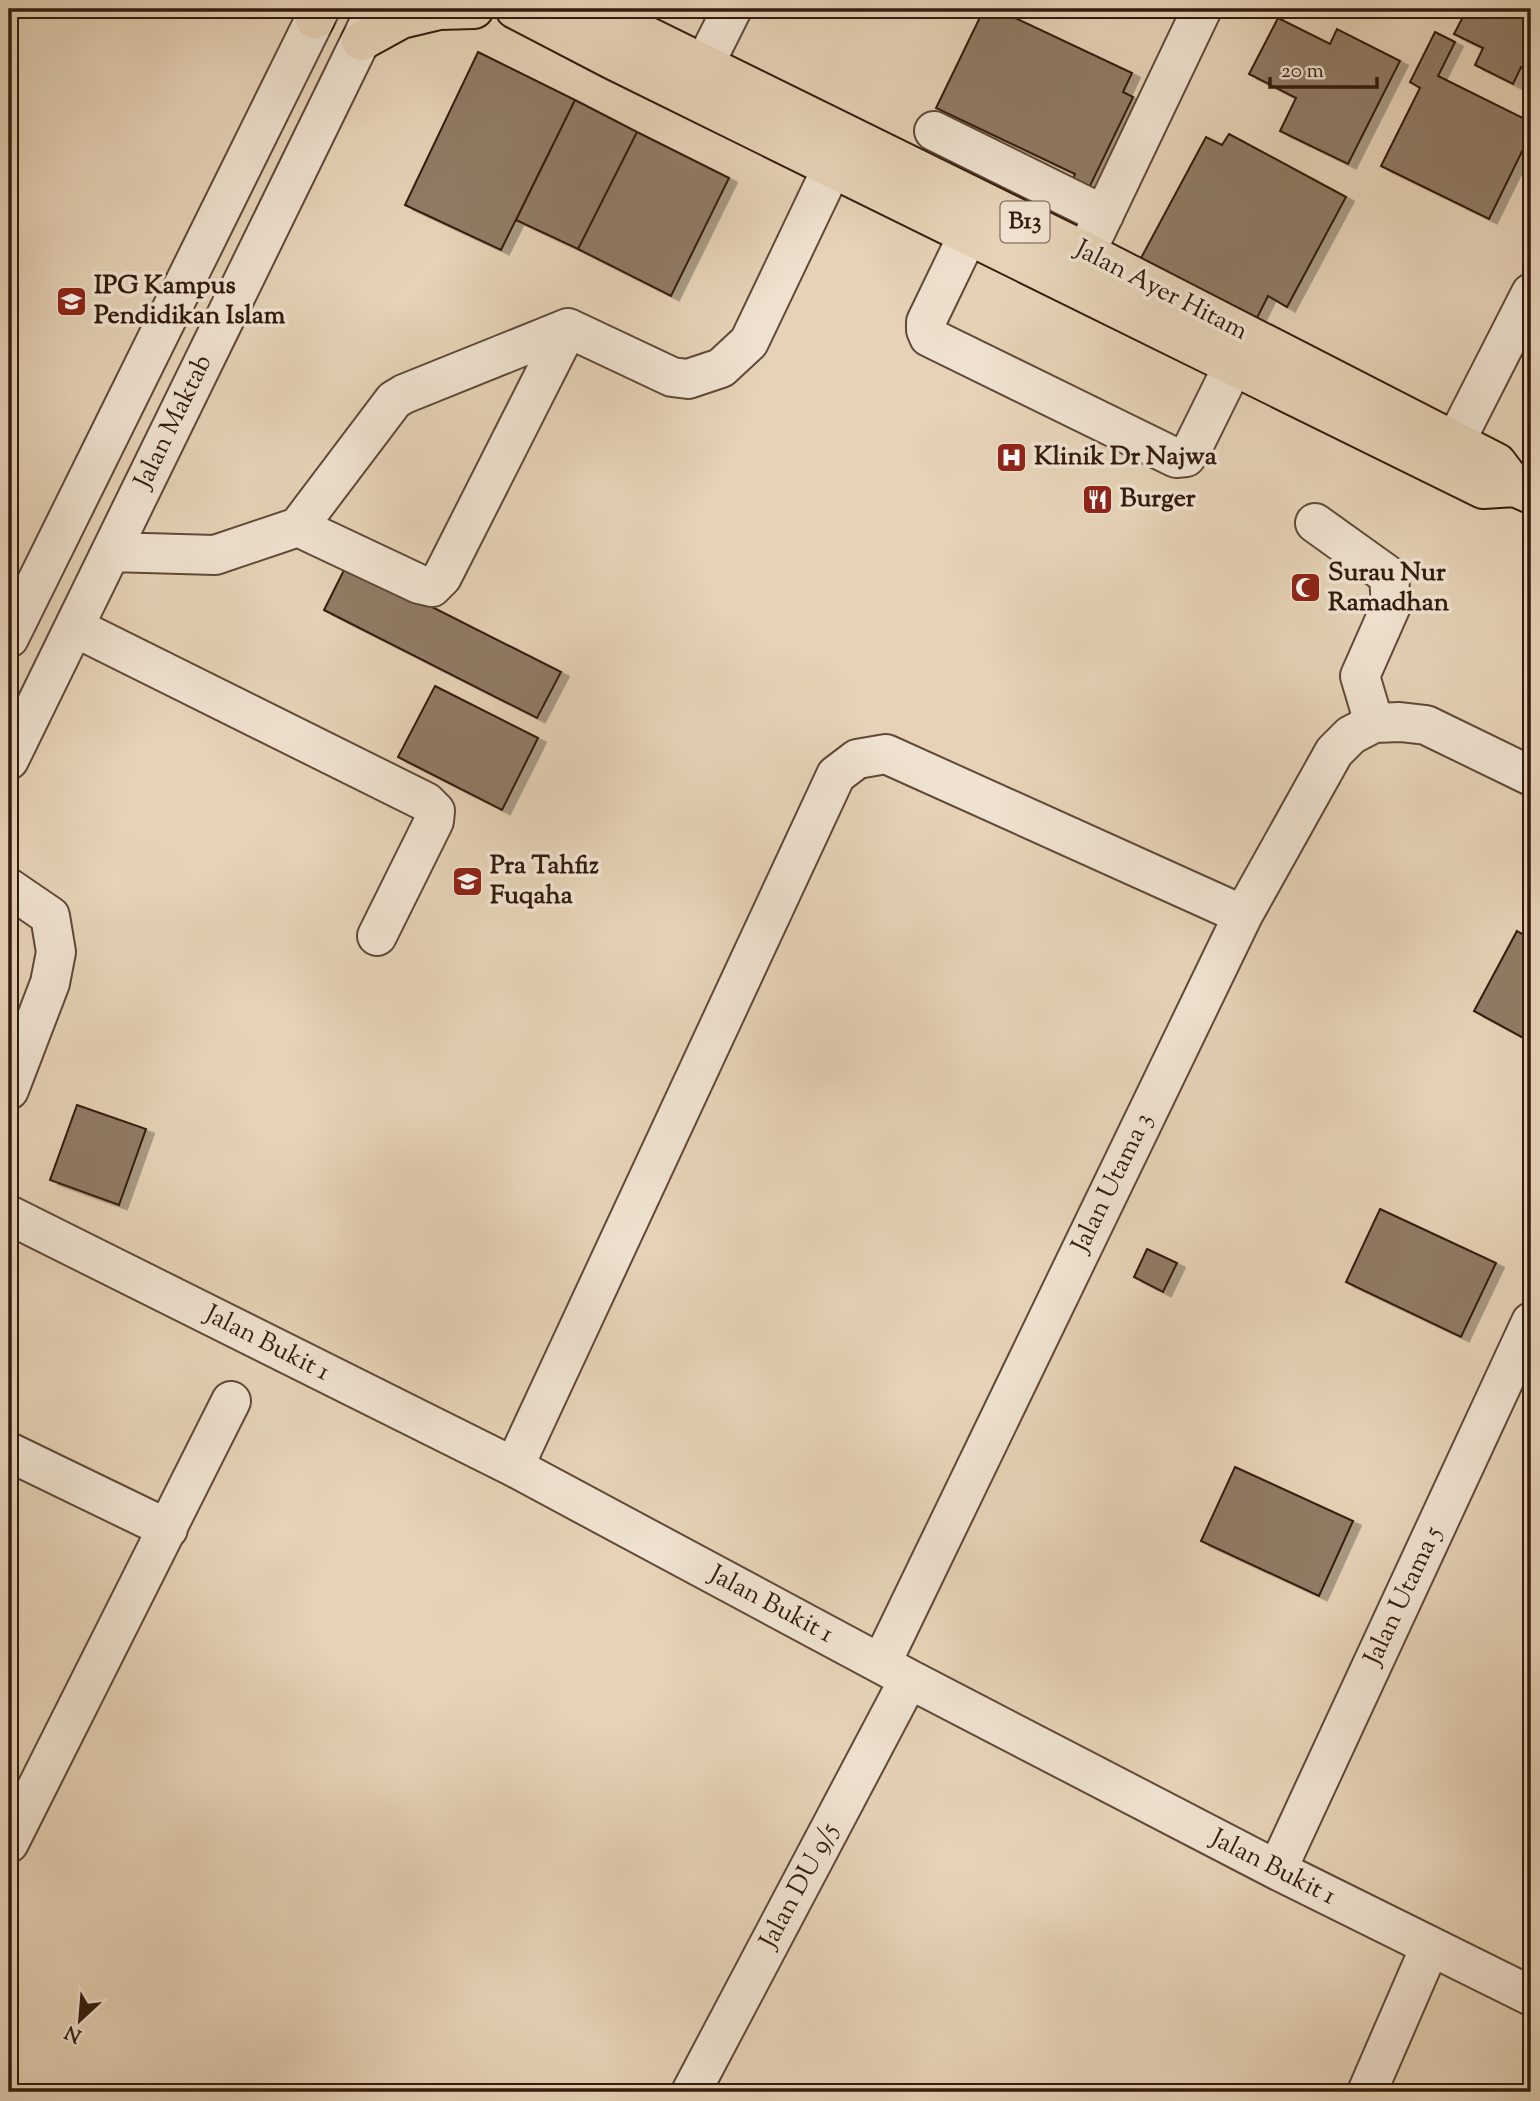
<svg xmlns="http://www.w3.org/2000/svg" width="1540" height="2101" viewBox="0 0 1540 2101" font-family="'Sorts Mill Goudy',serif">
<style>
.building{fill:#907b66;stroke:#331b0e;stroke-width:2;filter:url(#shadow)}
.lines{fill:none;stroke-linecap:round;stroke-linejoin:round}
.minor-casing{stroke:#604938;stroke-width:42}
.major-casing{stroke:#331b0e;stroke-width:42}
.minor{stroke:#efe2d0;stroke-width:38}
.major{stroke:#e6d3b7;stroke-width:38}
.labels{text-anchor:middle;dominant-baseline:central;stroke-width:7;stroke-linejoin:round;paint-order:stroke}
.shield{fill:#efe2d0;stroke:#6b5748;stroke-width:2}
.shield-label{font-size:24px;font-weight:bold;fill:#331b0e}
.poi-label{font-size:26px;font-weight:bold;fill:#331b0e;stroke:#efe2d0;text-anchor:start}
.street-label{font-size:26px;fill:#331b0e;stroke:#efe2d0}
</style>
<defs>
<filter id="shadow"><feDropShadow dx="8" dy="4.5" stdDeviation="0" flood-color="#0004"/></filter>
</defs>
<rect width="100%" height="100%" fill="#e6d3b7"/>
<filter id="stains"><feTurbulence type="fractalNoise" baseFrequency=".00286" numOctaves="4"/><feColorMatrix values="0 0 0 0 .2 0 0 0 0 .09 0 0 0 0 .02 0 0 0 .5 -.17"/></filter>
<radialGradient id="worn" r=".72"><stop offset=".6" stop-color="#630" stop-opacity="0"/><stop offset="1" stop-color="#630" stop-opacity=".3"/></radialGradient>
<path class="building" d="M984,9H996L1132,73L1123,92L1133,97L1087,192L1070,185L1075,174L936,108Z
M1467,9H1531V72L1521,67L1513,84L1475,65L1483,48L1454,34Z
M1278,18L1330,44L1337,29L1400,61L1348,164L1280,131L1296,98L1249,74Z
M1435,32L1455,42L1438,76L1531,122V133L1489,219L1381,166L1420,88L1410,82Z
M478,52L575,100L501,250L405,205Z
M575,100L637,132L578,249L516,220Z
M637,132L729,178L671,296L578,249Z
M1229,134L1346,197L1287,307L1268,296L1256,320L1141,258L1206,137L1222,145Z
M347,564L561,672L537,718L324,610Z
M435,686L538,738L502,810L398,757Z
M1517,931L1531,939V1042L1474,1011Z
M77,1105L146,1129L119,1205L50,1180Z
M1380,1209L1496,1263L1461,1337L1346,1282Z
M1147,1249L1177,1263L1163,1292L1134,1277Z
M1235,1467L1353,1521L1319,1596L1201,1541Z"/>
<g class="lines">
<defs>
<path id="minor" d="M705,63L732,9
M934,131L1104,215
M968,235L926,322V330L929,337L1176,458L1186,457L1192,449L1233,366
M1086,252L1202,9
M1455,442L1531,293
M1315,523L1389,576L1391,606L1360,676L1374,723
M298,527L419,584L432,587L442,577L568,328
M111,552L215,555L298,527L394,400L404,394L568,328L672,377L688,379L721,368L749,342L832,168
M74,627L426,802L435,811L434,821L377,936
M9,638L320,9
M9,760L376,9
M9,888L50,916L56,952L50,983L9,1090
M9,1215L514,1467L909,1679L1277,1870L1531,1996
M9,1452L168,1529
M514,1467L836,775L857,759L886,754L1243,915
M881,1664L1243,915L1334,752L1351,735L1374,723L1400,722L1426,725L1531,776
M9,1843L231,1401
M1277,1870L1531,1322
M691,2092L909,1679
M1367,2092L1430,1947"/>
<path id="major" d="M515,9L613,60L1483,489L1515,487
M592,9L1086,252L1497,463L1515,487L1531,494
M315,19L316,9
M361,41L401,19L439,10L474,9"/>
</defs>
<use href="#minor" class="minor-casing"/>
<use href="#major" class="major-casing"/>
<use href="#minor" class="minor"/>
<use href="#major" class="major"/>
</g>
<defs>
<symbol id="university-square" viewBox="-11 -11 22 22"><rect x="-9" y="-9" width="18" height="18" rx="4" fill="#8f2418" stroke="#efe2d0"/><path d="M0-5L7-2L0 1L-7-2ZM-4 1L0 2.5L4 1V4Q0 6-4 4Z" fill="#fff"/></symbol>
<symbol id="hospital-square" viewBox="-11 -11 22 22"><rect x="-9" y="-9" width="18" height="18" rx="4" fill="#8f2418" stroke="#efe2d0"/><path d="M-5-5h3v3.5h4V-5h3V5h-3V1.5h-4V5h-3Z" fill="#fff"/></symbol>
<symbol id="restaurant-square" viewBox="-11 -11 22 22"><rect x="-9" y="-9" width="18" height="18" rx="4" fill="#8f2418" stroke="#efe2d0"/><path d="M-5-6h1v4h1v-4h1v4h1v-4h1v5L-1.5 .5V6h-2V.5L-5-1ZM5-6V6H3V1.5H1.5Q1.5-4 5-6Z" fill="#fff"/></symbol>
<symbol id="mosque-square" viewBox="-11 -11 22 22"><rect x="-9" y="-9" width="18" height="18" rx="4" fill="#8f2418" stroke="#efe2d0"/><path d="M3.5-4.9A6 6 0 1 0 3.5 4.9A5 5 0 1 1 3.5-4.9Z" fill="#fff"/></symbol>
<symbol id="school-square" viewBox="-11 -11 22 22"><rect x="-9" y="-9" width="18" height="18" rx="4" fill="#8f2418" stroke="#efe2d0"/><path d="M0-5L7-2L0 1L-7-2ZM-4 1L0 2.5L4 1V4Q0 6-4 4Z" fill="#fff"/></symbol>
</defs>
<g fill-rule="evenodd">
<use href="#university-square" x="54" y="284" width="35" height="35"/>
<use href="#hospital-square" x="994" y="440" width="35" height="35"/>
<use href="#restaurant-square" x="1080" y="482" width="35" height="35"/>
<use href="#mosque-square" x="1288" y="570" width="35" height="35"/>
<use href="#school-square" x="450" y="864" width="35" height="35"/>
</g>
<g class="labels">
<rect class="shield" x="1000.5" y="201.5" width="49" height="41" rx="5"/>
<g class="shield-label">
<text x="1025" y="222">B13</text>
</g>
<g class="poi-label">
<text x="94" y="286">IPG Kampus<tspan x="94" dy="30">Pendidikan Islam</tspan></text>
<text x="1034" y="457">Klinik Dr Najwa</text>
<text x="1120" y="499">Burger</text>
<text x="1328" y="573">Surau Nur<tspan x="1328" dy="30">Ramadhan</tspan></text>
<text x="490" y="866">Pra Tahfiz<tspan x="490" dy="30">Fuqaha</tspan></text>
</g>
<g class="street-label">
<text transform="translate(1161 291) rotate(27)">Jalan Ayer Hitam</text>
<text transform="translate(174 422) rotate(-64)">Jalan Maktab</text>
<text transform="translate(1113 1183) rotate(-64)">Jalan Utama 3</text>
<text transform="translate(267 1344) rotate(27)">Jalan Bukit 1</text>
<text transform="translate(1404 1596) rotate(-65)">Jalan Utama 5</text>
<text transform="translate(771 1605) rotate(28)">Jalan Bukit 1</text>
<text transform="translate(1273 1868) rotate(27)">Jalan Bukit 1</text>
<text transform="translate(800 1886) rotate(-62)">Jalan DU 9/5</text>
</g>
</g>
<rect width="1540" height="2101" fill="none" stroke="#e6d3b7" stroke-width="35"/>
<rect x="10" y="10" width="1519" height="2080" fill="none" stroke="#331b0e" stroke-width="3.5"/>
<rect x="18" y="18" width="1505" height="2066" fill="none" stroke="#331b0e" stroke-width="2"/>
<g transform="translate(80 2020) rotate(206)" stroke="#efe2d0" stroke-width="5" paint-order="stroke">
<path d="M0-5L12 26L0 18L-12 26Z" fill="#331b0e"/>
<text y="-10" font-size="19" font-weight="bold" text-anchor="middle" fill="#331b0e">N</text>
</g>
<path d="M1270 77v10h107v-10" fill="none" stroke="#331b0e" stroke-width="3.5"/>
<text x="1281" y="77" font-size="21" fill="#331b0e" stroke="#efe2d0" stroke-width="5" paint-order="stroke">20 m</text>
<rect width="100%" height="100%" filter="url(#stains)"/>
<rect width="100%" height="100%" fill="url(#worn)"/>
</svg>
